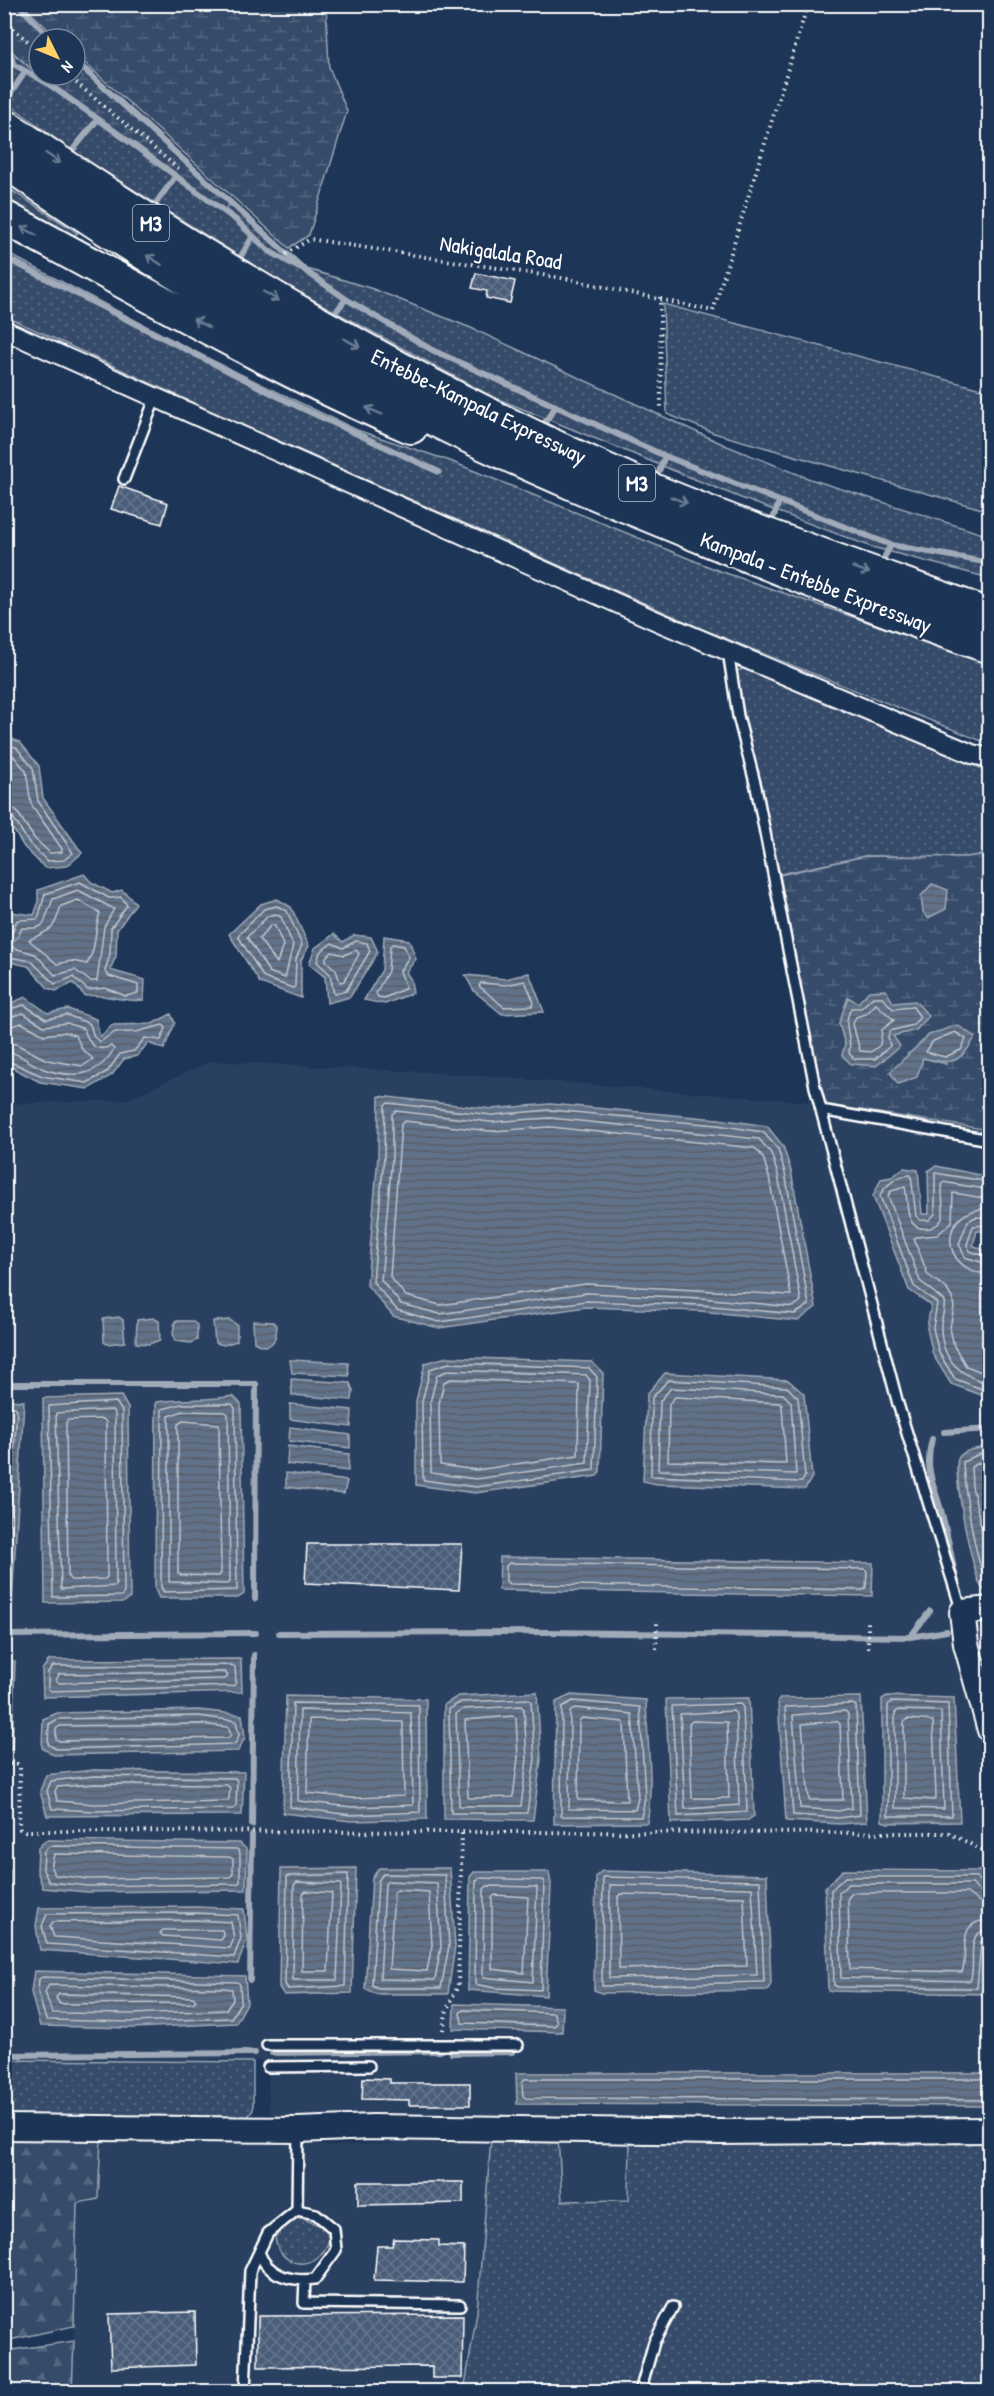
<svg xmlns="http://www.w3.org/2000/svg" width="994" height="2396" viewBox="0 0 994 2396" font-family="'Patrick Hand',sans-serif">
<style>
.built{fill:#2a4161}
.grass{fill:url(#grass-dots);stroke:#9aa5b4;stroke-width:1.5}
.forest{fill:url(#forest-firs);stroke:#9aa5b4;stroke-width:1.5}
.wetland{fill:url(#wetland-marsh);stroke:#9aa5b4;stroke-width:1.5;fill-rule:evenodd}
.water{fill:url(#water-rules);stroke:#a0aab8;stroke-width:1.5}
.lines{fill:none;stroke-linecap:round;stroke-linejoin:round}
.shore{stroke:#c0c7d0;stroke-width:1.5}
.stream{stroke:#a0aab8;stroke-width:6}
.building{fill:url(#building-cross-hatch);stroke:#fff;stroke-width:1.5}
.lane-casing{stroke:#fff;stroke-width:14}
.street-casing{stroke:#fff;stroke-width:22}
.secondary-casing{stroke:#fff;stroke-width:28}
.highway-casing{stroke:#fff;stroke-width:36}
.path{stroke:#fff;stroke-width:4;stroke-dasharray:1.5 4.5;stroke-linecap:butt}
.lane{stroke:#1d3557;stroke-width:9}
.street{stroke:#1d3557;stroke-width:18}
.secondary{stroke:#1d3557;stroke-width:24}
.highway{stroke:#1d3557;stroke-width:32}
.oneway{stroke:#6c7c92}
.labels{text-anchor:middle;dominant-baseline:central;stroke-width:4.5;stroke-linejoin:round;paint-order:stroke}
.shield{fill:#1d3557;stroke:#bbc2cd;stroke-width:1.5}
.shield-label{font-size:21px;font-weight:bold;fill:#fff}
.street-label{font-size:22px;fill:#fff;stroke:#1d3557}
</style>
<defs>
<pattern id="grass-dots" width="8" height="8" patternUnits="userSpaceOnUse" patternTransform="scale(1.5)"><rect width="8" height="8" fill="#364b69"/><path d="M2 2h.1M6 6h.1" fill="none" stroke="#546680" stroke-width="1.8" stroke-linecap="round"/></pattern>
<pattern id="forest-firs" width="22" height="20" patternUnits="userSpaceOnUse" patternTransform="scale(1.5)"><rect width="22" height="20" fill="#364b69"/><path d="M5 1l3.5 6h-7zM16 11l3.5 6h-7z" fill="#546680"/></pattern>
<pattern id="wetland-marsh" width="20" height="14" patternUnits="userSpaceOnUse" patternTransform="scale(1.5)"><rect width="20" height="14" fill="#364b69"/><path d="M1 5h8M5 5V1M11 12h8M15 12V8" fill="none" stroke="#546680"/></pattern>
<pattern id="water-rules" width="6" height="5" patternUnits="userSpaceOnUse" patternTransform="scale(1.5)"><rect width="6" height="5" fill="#617289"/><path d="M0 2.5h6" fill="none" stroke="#555d67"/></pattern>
<pattern id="building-cross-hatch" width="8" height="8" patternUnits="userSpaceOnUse" patternTransform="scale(1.5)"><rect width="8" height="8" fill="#4a5d79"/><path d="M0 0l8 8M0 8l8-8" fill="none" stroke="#65758d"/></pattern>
</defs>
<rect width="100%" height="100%" fill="#1d3557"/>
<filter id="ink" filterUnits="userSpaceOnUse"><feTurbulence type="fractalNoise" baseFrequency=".0167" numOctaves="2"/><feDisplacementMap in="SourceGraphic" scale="12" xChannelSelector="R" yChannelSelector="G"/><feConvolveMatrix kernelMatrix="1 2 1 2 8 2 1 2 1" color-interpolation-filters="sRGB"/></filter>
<g filter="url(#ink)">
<path class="built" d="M212,1061L443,1073L812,1102L989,1130V2124L273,2118L269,2110L268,2061H5L4,1104L125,1100Z
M558,2137L630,2140L629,2200L561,2201Z
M101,2139H256L334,2146L491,2139L478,2309L464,2391L72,2392L77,2203L98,2199Z"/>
<path class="grass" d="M4,45L47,83L223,211L231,203L304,268L373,289L471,328L727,446L810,479L989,536V578L872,547L741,498L491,396L282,283L72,151L5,101Z
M5,186L78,233L63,242L5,208Z
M5,252L211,360L357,430L450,461L717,570L989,664V744L707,631L209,410L5,316Z
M663,304L989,391V511L714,433L667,414Z
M743,669L804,690L989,772V854L966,857L865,856L780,874L761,837V790L738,685L736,671Z
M5,2060L253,2062V2110L247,2118L5,2123Z
M558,2137L562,2201L629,2200L630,2140L989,2137V2391L464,2392L477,2312L491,2139Z
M301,2218L324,2227L330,2236C322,2273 279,2271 275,2237L289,2220Z"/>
<path class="forest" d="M4,2139H101L98,2199L77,2203L74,2326L5,2341Z
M74,2341L72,2391H5V2351Z"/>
<path class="wetland" d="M4,5H18L55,39H39V75H75V57L231,203L223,211L47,83L5,45Z
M23,5H326L329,67L347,111L309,235L289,248L75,54V39H58Z
M989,854V1130L827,1105L820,1091L780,875L865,856L966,857ZM858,1003H893L892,1036L845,1044L839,1023ZM929,1035L946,1064L908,1054L921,1045Z"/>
<path class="water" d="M10,738L20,742L39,766L43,798L82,853L67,866L45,868L24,847L5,816V740Z
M84,874L91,882L112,893L122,890L136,903L117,930L116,956L110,970L145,980L144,1000C122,1003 108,993 85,996L73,983L56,991L48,988L28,966L5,961V937L11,912L34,915L38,904V890Z
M932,884L948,890L946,909L928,918L923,912L921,896Z
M277,899L291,907L309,946L301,960V998L260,983L229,934L261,904Z
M334,934L343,942L354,935L371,937L378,952L350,997L327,1003L325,977L309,964L315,948Z
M384,936L409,940L416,959L406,972L411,980L413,993L385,1004L364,1000L382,970Z
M529,973L544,1012L502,1014L474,991L465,975L506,979Z
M886,990L893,1003L915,1001L929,1016L916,1030L893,1036L900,1046L876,1066L851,1064L842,1055L845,1044L839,1023L848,997L858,1003L869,991Z
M25,997L48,1013L68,1009L96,1019L100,1037L112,1025L152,1024L171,1014L175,1023L164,1049L148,1043L137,1056L124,1059L112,1075L88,1089L40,1082L5,1064V1006Z
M957,1025L975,1037C961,1064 951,1065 923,1058L917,1077L898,1084L890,1072L929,1035Z
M379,1096L492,1109L550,1104L718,1119L767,1126L783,1146L791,1171L816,1307L798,1321L700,1311L586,1307L439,1328L393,1316L367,1285L378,1156Z
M936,1166L989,1177V1231H977L973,1245L989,1253V1398L951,1384L933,1355L927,1328L931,1305L909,1290L873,1196L881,1179L892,1177L904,1168L918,1170L922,1214H929L928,1171Z
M119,1317L123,1320L125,1342L107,1344L104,1342L103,1319Z
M153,1318L159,1321L160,1340L149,1344L136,1343L137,1320Z
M230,1320L237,1325V1341L224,1345L215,1343L213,1321Z
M175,1321H192L197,1325V1340L191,1343L175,1341L173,1333Z
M253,1321L273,1322L277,1326C276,1342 271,1352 254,1342Z
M447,1357L592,1362L603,1373L600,1471L597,1476L475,1493L416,1485V1401L425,1363Z
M290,1360L348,1363L349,1376L292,1373Z
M665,1373L788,1380L804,1394L812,1477L805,1489L657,1484L643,1481L647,1394Z
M291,1379L350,1383L353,1391L352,1400L292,1395Z
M121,1396L128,1408L130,1598L124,1602L45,1603L43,1398Z
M233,1396L241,1404L244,1594L238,1598H159L155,1589L156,1402C182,1398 208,1401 233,1396Z
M5,1400L24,1401L12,1602H4Z
M290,1404L352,1410L351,1427L290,1419Z
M290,1427L350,1435V1448L289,1441Z
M288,1446L349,1454L348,1471L287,1464Z
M989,1447H990L989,1594C987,1592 984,1591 982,1588C973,1577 951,1467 959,1457C965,1449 981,1448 989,1447Z
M286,1473L347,1481L344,1494L286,1487Z
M500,1557L873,1563L872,1596L499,1590Z
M241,1659L242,1692L43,1697L42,1670L49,1660Z
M5,1661H15L12,1750H5Z
M537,1692L541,1759L533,1820L444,1819V1705L458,1696Z
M571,1695L646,1700C647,1741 654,1783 647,1823L554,1824L556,1702Z
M286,1696L426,1699L427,1819L351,1821L283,1813Z
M887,1696L954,1698L960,1822L888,1823L882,1821V1699Z
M861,1697L867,1822L840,1824L786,1821L778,1701L780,1698Z
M749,1698L754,1816L748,1820L671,1823L666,1699Z
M199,1710L242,1715L245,1737L238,1751L54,1755L42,1748L43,1719L57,1713Z
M94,1770L244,1772L242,1815L47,1816L40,1791L46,1775Z
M46,1840L240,1843L247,1850L246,1890L87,1892L43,1888L37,1871L38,1848Z
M356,1868L352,1993L284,1995L279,1987L281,1869Z
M379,1868H450L455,1946L448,1994H376L365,1989L372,1878Z
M5,1869H10L11,1931L5,1937Z
M843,1870L979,1871L986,1875L985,1994L828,1991L825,1887Z
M602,1871L767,1875L771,1983L768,1990L601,1993L594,1990L596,1876Z
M474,1872H549L551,1884L546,1996L468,1990L470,1877Z
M195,1907L244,1909L247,1939L238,1964L40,1950L36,1926L39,1908Z
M34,1971L245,1976L247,2003L236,2023L133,2028L40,2026L31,1992Z
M454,2004L563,2007L562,2032L453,2029Z
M516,2073H989V2106L517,2104Z"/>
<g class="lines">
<path class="shore" d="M4,745L16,747L33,768L38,801L73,853L64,860L47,861L29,843L12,816L4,813
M4,752L11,753L26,771L31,804L62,849V852L50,853L34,838L16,810L4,806
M78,890L114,909L104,927L97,981H90L75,970L55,975L35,954L7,946L18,937L22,928H36L43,925L53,899Z
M78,900L100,913C94,929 97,949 87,964L72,961L57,964L29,940C51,929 53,933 61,906Z
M277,906L287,911L302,945L296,959L295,986L293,988L264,978L238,936L264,909Z
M275,914L281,917L293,945L285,978L269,972L247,937L268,916Z
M271,925L275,926L283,945L277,963L259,939Z
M4,935L12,933L17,920L38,919L45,894L80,882L109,898L121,897L127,905L111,928L110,954L105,971L109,976L138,985V993L126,996L105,988L88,990L73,977L55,984L31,961L4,956
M356,941L367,943L370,951L346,991L334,994L330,974L317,962L320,952L332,943L343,948Z
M393,944L404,946L409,957L400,971L406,988L384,998L378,997L376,993L388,971L390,946Z
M356,950L359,954L344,981L340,982L336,970L326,961V957L332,952L344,955Z
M525,981L534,1002L532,1006L504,1007L479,986L481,983L506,985Z
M873,997H882L893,1009L913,1007L920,1017L913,1025L890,1031L888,1037L890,1046L875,1059H854L849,1053C853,1033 841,1030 851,1008H861Z
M876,1004L894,1020L882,1030L880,1045L871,1052L860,1051L853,1024L856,1017L866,1014Z
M4,1011L24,1005L46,1019L67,1015L90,1024L94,1037L100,1042L115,1032H136L163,1025L166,1028L161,1040L145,1038L134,1051L120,1054L108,1071L87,1083L42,1076L4,1059
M4,1019L23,1013L44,1026L67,1023L84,1029C89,1044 95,1053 111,1046L114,1049C98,1077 73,1079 44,1069C30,1064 19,1052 4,1051
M4,1028L22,1023L44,1035L66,1032L76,1036L82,1049L93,1059L83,1066L47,1060L16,1044L4,1042
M955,1032L966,1039L961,1050L945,1057L926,1052L933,1041Z
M388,1103L492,1115L550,1110L717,1125L763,1132L778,1149L785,1173L809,1305L795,1314L701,1305L586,1301L439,1322L397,1310L373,1282L384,1156L385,1105Z
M396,1111L491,1122L550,1118L759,1139L771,1153L778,1175L801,1301L793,1307L701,1298L586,1293L440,1314L401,1304L381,1280L392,1157V1114Z
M405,1121L490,1131L550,1127L755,1148L763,1157L769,1177L791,1295L586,1284L440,1305L406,1296L390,1277L401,1124Z
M990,1182L935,1173V1214L929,1220H920L916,1216L911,1175C899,1174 884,1186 880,1196L914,1286L937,1303L933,1328L939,1353L955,1379L990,1392
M990,1190L943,1182C940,1192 944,1204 943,1215C942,1221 937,1226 930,1228C903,1233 909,1203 905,1187L891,1191L888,1196L920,1281L944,1301C946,1311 940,1319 941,1329C942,1361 961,1376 990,1384
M990,1199L953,1193L952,1222L937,1235L916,1237L914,1239L928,1275L946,1288L952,1298L954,1307L950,1328L954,1346L966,1366L990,1375
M990,1209C937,1207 938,1273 990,1274
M990,1218L976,1217L968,1221L959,1244L965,1257L990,1265
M990,1225L973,1226L967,1245L970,1251L990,1258
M449,1363L589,1368L597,1377L594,1470L476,1487L423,1480L422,1402L430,1369Z
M450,1370L586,1375L590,1380L587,1463L476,1479L431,1473L430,1403L437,1375Z
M451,1379L579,1384L578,1455L476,1470L440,1465L439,1404L444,1382Z
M668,1380L787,1387L798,1398L805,1476L802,1482L651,1476L652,1398Z
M671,1388L783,1394L791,1402L796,1474L658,1470L660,1401Z
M675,1397L780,1403L782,1406L786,1464L668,1461L669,1404Z
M116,1402L122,1411L124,1593L121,1596L53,1597L49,1406Z
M232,1404L235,1408L237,1590L164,1592L161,1587L162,1409L182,1404Z
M4,1406L15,1407L17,1410L4,1596
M112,1410L115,1413L116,1586L61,1589L56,1413Z
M183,1411L225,1412L228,1414L230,1582L228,1584L169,1582V1416Z
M4,1414L9,1417L4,1496
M103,1419L106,1422L107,1577L105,1579L71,1580L68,1577L66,1422L68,1420Z
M183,1421L219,1424L221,1573L219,1576L181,1575L178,1573V1424Z
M990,1453L979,1454L963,1462C964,1485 976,1572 990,1586
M990,1461L981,1462L971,1467L972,1486L990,1566
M990,1470L980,1474L990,1528
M509,1563L864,1569L867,1571L866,1587L863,1590L509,1584L506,1581V1566Z
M232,1665L235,1667L236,1683L233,1686L51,1691L48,1689V1672L53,1666Z
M4,1667L8,1670L4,1744
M225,1672L228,1676L225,1679L59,1683L56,1681L59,1674Z
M528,1699L531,1701L535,1759L527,1813H451L449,1709L461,1702Z
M573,1701L640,1707L645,1798L641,1817L561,1816L562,1707Z
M891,1702L948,1704L952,1816H888V1705Z
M293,1703L419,1705L420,1812L351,1815L290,1807Z
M740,1704L743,1707L747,1812L678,1816L672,1706Z
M852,1704L856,1706L860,1815L839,1818L793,1815L785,1707Z
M521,1706L524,1709L527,1759L521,1806H459L456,1714L463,1709Z
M575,1708L632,1714L638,1798L635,1810L569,1809L570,1712Z
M300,1710L411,1713L413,1805L352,1807L298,1801Z
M898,1710L941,1711L944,1809L895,1808V1713Z
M733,1711L736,1714L739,1805L685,1809L680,1714Z
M845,1711L848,1714L852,1808L839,1811L800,1808L793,1715Z
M199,1716L236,1721L239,1735L235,1744L56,1749L48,1744L49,1724L58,1719Z
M513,1716L516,1718L518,1758L513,1797L468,1798L465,1720Z
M582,1718L624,1722L627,1801L578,1800L579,1721Z
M309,1719L403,1722L404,1796L352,1798L307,1793Z
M907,1719L933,1721L936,1797L934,1800L904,1798V1722Z
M692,1721L727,1722L729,1798H692L689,1724Z
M837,1721L840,1724L843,1800H809L802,1724Z
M199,1724L228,1727L231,1735L228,1738L59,1741L56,1739V1729L60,1726Z
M94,1776L235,1778L237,1781L236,1807L233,1809L94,1811L52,1809L47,1791L51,1781Z
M94,1784L227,1785L230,1788L229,1799L226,1801L94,1804L57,1801L55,1791L57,1787Z
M50,1846L237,1849L240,1853V1882L237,1884L87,1886L49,1882L43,1870L44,1851Z
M54,1854L230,1857L233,1859V1874L230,1877L88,1879L55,1875L51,1868Z
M348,1874L345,1986L288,1989L285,1984L287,1876Z
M383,1874L445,1875L449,1946L441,1988H378L372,1985L378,1881Z
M603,1877L760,1881L764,1982L602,1986Z
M479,1878L544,1880L541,1990L495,1988L475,1984L476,1881Z
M388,1881L437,1883L441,1946L435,1980L380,1979L385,1884Z
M297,1882L341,1884L337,1980H293L294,1885Z
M610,1885L752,1888L757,1975L609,1978Z
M487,1886L537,1887L533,1982L483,1977L484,1889Z
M990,1887L984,1886L977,1877H845L831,1890L834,1985L838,1987L977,1988L981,1942L990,1937
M397,1890L429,1892L432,1945L427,1971L389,1969L394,1893Z
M306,1891L332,1893L328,1971H302L303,1894Z
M620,1894L744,1897L747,1966L619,1969L618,1897Z
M990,1894L980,1892L972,1884H848L839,1893L841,1978L970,1981C978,1965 962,1931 990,1929
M495,1895L528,1897L524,1973L492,1969V1898Z
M990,1903L978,1901L967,1893H852L848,1898L850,1969L962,1972C970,1953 953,1921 990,1920
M195,1913L238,1915L241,1938L234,1957L47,1944L42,1926L47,1914Z
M195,1920L231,1922L234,1938L230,1948L54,1937L50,1926L53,1922Z
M163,1930H222L224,1936L221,1940L163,1936L160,1933Z
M42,1977L237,1982L240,1984L241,2002L231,2018L133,2022L46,2020L38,1992L39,1979Z
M49,1985L223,1988L232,1989L233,2000L226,2010L133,2014L52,2013L45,1992Z
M59,1994L193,1997L196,2000L193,2003L60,2004L56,1998Z
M463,2010L554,2013L557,2023L554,2026L462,2023L460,2013Z
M990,2079H525L522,2082L523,2096L526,2098L990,2100"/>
<path class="stream" d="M18,4L51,39
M4,51L12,58L13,64L47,83L98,119L236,220L269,251L299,268
M75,61L307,272L346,299L432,350L665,456L891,545L990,563
M7,99L25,72
M72,151L98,119
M156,203L175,177
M241,256L253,236
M4,257L297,406L439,472
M334,314L346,299
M545,422L556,406
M659,471L665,456
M774,516L779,502
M885,556L891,545
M4,1384H256L255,1599
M944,1432L990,1429
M932,1439C923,1472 936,1487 943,1518C948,1538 952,1558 956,1579
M279,1633L549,1632L910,1637L947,1631
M4,1635L256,1633
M910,1637L930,1611
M252,1825L254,1655
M250,1980L252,1835
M272,2053L440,2051
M452,2053L512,2052
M4,2055L255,2053"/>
</g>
<path class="building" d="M476,273L515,281L510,303L486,298L487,291L472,288Z
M119,486L168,503L162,524L111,509Z
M307,1544H462L459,1590L305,1583Z
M363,2078L390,2079V2083H470V2105H409V2100L362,2099Z
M358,2182H463V2203L358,2205Z
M394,2239L439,2240V2246L464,2247L463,2282L374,2280L377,2246H392Z
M195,2312L196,2365L111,2368L109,2314Z
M463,2315L462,2378H432V2366L258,2367V2316Z"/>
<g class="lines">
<defs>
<path id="lane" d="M124,479L155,399
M728,651L738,716L756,787L815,1087L898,1404L962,1612
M821,1110L990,1140
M267,2045H518
M268,2067L369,2066
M297,2210L268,2233L259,2252C267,2276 293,2282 315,2279L336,2250L334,2229L316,2214L297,2210L298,2132
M305,2280L304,2303L460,2305
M245,2392L250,2271L259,2252
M640,2392L654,2342L673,2307"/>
<path id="street" d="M4,330L659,622L972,754L990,758"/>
<path id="secondary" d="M990,1609L962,1612L966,1644L990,1730
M4,2127L298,2130L373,2127L720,2132L990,2130"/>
<path id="highway" d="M4,125C205,262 413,387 636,483C752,532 871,572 990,615
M4,161C144,257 290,346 441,423C533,469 630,508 726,547C813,582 900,617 990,647
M4,217C139,289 271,367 411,427"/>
</defs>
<use href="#lane" class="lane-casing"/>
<use href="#street" class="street-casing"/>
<use href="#secondary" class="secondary-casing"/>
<use href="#highway" class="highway-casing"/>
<path class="path" d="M4,20L39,51
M67,75L181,171
M286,254L310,239L568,279L713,311L808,4
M660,297L661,410
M868,1648V1618
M656,1649L657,1622
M4,1764H17L20,1768L19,1824L20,1829L25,1831L949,1833L990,1854
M443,2030L447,2009L458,1986L462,1832"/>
<use href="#lane" class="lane"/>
<use href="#street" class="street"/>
<use href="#secondary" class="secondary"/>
<use href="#highway" class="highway"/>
</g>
<defs><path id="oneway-shaft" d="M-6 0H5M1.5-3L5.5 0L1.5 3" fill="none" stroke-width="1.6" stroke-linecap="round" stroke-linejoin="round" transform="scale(1.5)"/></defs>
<g class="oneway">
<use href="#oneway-shaft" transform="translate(53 158) rotate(34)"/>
<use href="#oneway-shaft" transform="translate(29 231) rotate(-152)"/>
<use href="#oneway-shaft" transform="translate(154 260) rotate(-148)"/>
<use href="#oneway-shaft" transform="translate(271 296) rotate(30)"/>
<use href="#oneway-shaft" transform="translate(201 323) rotate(-152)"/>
<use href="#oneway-shaft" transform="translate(352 343) rotate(29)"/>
<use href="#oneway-shaft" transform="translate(374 411) rotate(-157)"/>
<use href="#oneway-shaft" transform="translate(679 500) rotate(21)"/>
<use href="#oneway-shaft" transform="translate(861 570) rotate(19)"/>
</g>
</g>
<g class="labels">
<g class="shield">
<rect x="133" y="205" width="36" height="36" rx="4.5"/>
<rect x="619" y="465" width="36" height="36" rx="4.5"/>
</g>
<g class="shield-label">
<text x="151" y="223">M3</text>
<text x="637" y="483">M3</text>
</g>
<g class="street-label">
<text transform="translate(501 252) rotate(9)">Nakigalala Road</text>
<text transform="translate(479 406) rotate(26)">Entebbe–Kampala Expressway</text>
<text transform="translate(816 582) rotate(21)">Kampala - Entebbe Expressway</text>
</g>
</g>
<rect width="994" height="2396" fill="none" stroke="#1d3557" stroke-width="24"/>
<rect x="12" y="12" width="970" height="2372" fill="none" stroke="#fff" stroke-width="2" filter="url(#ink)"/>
<g transform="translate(57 57) rotate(133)"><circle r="28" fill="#1d3557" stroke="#77869a" stroke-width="1.5"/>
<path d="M0-4.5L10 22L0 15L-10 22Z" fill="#ffd166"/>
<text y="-9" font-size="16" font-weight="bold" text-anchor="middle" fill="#ffffff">N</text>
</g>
</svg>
